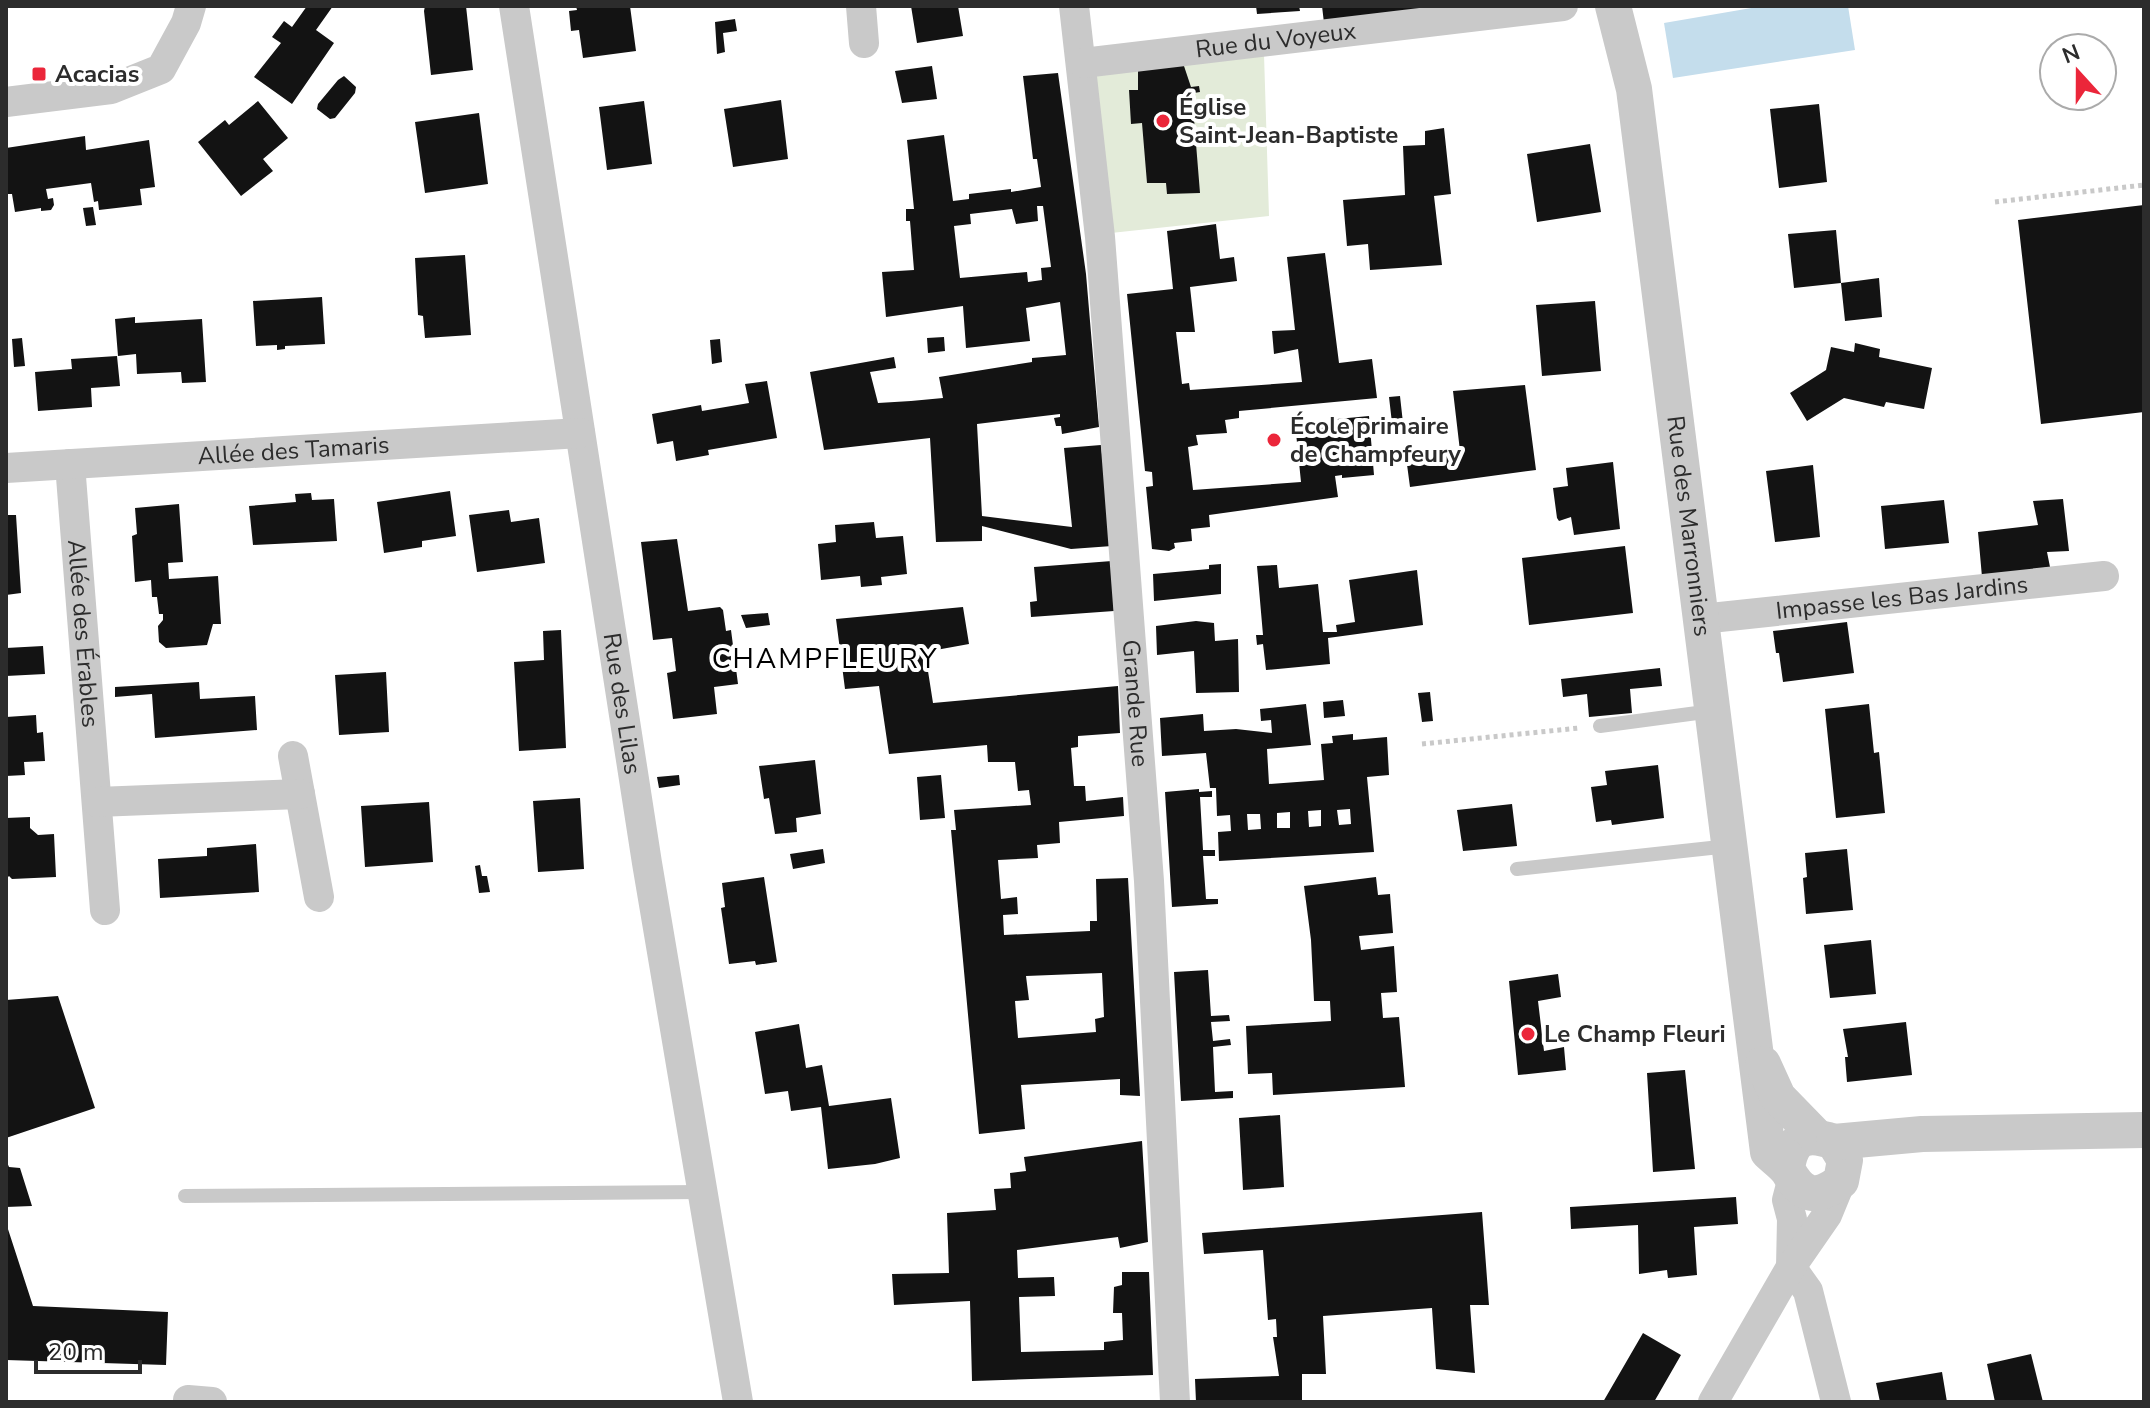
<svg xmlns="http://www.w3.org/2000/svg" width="2150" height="1408" viewBox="0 0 2150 1408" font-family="'Nunito Sans',sans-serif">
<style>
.green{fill:#e3ebd9}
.water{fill:#c4ddec}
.building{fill:#131313;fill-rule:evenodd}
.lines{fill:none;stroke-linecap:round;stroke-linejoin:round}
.path{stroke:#c9c9c9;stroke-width:5;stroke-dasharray:4 4;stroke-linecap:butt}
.service{stroke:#c9c9c9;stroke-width:14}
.minor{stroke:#c9c9c9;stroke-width:30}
.tertiary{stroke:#c9c9c9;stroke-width:36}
.poi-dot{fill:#eb263a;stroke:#fff;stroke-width:3}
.labels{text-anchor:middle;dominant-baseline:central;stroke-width:8;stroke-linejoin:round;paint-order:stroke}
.street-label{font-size:24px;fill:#2c2c2c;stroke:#fff}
.poi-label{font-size:24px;font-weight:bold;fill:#2c2c2c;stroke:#fff;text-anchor:start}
.quarter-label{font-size:28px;letter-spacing:2px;fill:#000;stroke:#fff}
</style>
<rect width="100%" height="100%" fill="#fff"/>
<path class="green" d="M1264,54L1269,216L1111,233L1094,62Z"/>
<path class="water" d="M1763,6H1848L1855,50L1673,78L1664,23Z"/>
<path class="building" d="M307,6H333L316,30L334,43L292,104L254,77L281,43L272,37L284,21L292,27Z
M425,6H466L473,70L431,75L424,11Z
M576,6H630L636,51L583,58L579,30L571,31L569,11L577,10Z
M911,6H958L963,36L917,43Z
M1256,6H1299L1300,11L1257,14Z
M1322,6H1424L1425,15L1324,23Z
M735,19L737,31L723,33L725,52L717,54L715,22Z
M1183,63L1191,87L1199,86L1200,92L1194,93V104H1201V118L1194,119L1200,193L1167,194L1166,183H1147L1142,123L1131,124L1129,90H1138V66Z
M932,66L937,99L902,103L895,71Z
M1058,73L1086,274L1099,427L1062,434L1061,426H1056L1054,418L1060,417V414L977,424L982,516L1072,527L1064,448L1101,445L1112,546L1071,549L982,526V541L936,542L930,438L824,450L810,372L894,357L896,368L870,372L878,403L911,401L943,398L939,377L1032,362V358L1066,355L1060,302L1026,308L1030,341L966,348L963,306L886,317L882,272L914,270L910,221H906V209H914L907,140L944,135L953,201L969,199V194L1011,189V192L1041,187L1037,159H1033L1023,76ZM1037,206H1043L1051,267L1041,268L1042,280L1028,282L1027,272L960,278L954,226L971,224L970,214L1012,209L1016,224L1038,221Z
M344,76L356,87L355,93L335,118L330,119L317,109L318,104L338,80Z
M781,100L788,159L733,167L724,109Z
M258,101L288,138L263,159L273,171L241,196L198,142L225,120L229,125Z
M644,101L652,164L607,170L599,107Z
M1819,104L1827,182L1779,188L1770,109Z
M479,113L488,184L425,193L415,122Z
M1444,128L1451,194L1434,196L1442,265L1370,270L1368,244L1347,246L1343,200L1405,195L1403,146L1425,145V131Z
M85,136L86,150L149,140L155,187L140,189L142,205L99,210L98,201L94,202L91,183L46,189L48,199L53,198L54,205L51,210L41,211V208L15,212L12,194H6V148Z
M1590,144L1601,212L1537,222L1527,154Z
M2144,205V412L2041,424L2018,220Z
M93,207L96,225L86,226L83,208Z
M1216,224L1220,259L1234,257L1237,281L1190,287L1195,332H1176L1182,384L1189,383L1190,390L1302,382L1298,349L1274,354L1272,331L1295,330L1287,257L1325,253L1339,363L1372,359L1377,398L1239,411V418L1225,420L1227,433L1196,435L1198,445L1188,447L1193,490L1301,482L1295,423L1369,416L1374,475L1342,478V475L1335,476L1338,497L1209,515L1210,527L1191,529L1192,541L1174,543L1175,548L1169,551L1152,549L1146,487L1153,486L1152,472L1145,471L1127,294L1173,289L1167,231Z
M1836,230L1841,283L1794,288L1788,234Z
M465,255L471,335L425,338L423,316L418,315L415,258Z
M1879,278L1882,317L1845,321L1841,283Z
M322,297L325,344L285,346V349L277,350V345L256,346L253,301Z
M1595,301L1601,371L1542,376L1536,305Z
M135,317V323L202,319L206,382L182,383L181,372L137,374L136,354L118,356L115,319Z
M944,337L945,351L928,353L927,338Z
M22,338L25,366L14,367L12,339Z
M720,339L722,362L712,364L710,340Z
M1855,343L1880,349L1879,357L1932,368L1924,409L1886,402L1884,407L1844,398L1807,421L1790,393L1826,370L1831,347L1854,352Z
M117,356L120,386L91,388L92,407L38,411L35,372L72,369L71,359Z
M767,381L777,438L708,450L709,455L676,461L673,441L657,444L652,414L701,405L702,411L749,403L745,384Z
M1525,385L1536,470L1410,487L1406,457L1460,451L1453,391Z
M1400,396L1403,423H1392L1389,397Z
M1613,462L1620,529L1574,535L1571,517L1559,521L1557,518L1553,488L1568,486L1566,468Z
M1813,465L1820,537L1775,542L1766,471Z
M450,491L456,536L422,541V547L384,553L377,502Z
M311,493L312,500L334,499L337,541L253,545L249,506L296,502L295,494Z
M2063,499L2069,551L2047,552L2050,567L1982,577L1978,532L2038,525L2033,501Z
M1944,500L1949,543L1885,549L1881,506Z
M179,504L183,562L168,563L169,579L218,576L221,624H213L207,645L166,648L159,642L158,626L163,620V614H159L157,597H152L151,580L135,582L132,536L137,534L135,508Z
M509,510L511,522L539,518L545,563L477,572L469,515Z
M6,515H16L21,593L6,595Z
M874,522L876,538L903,536L907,574L881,577L882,585L861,587L860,576L821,580L818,544L836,542L835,525Z
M677,539L688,611L720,607L723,610L726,631L731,630L738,684L714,687L717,714L673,719L667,673L676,671L672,638L653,640L641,542Z
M1625,546L1633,613L1529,625L1522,558Z
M1112,561L1114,611L1031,617L1030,602L1037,601L1034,567Z
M1221,564V594L1154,601L1153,574L1209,569V565Z
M1277,565L1279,588L1318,584L1323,632H1337L1336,625L1355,622L1349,580L1417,570L1423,625L1328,638L1330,664L1266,670L1263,644L1257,645L1256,635H1263L1257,566Z
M963,607L969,644L925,652L933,703L1118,686L1120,733L1078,736V747L1071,748L1074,786H1085L1086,801L1123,797L1124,816L1059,822L1060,843L1037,845L1038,858L998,860L1001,899L1017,897L1018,914L1003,915L1004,935L1090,931V921H1097L1096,879L1128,878L1140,1096L1120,1095V1079L1021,1085L1025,1129L979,1134L951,830H956L954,810L1031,805L1029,790L1018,791L1015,762H988L987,745L889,754L879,686L845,689L836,619ZM1102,973L1104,1017L1095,1019L1096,1032L1018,1038L1015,1001L1029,1000L1026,976Z
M768,613L770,625L746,628L741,615Z
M1196,621L1214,623L1215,641L1238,639L1239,692L1196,693L1194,651L1157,655L1156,626Z
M1847,622L1854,673L1783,682L1779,653H1776L1773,631Z
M561,630L566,748L519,751L514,662L544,660L543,631Z
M43,646L45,674L6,676V648Z
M1660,668L1662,686L1630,689L1632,713L1589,717L1587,694L1563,697L1561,679Z
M386,672L389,732L339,735L335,675Z
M199,682L200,699L255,696L257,730L155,738L152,694L115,697V687Z
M1430,692L1433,721L1422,722L1418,693Z
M1343,700L1345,716L1324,718L1323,702Z
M1306,704L1311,745L1267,749L1269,784L1324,780L1321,744L1333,743L1332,736L1353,734V740L1387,737L1389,775L1367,777L1374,852L1219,861L1218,832L1231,831L1230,815L1217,816L1216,788H1210L1206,753L1162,756L1160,718L1203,714L1204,731L1236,729L1272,733L1271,720L1261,721L1260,709ZM1350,809L1351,824L1339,825L1337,810ZM1321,810V826L1309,827L1308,811ZM1290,812V828H1277V813ZM1247,814H1260L1261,829L1248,830Z
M1869,704L1874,753L1879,752L1885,813L1836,818L1825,709Z
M36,715L37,733L43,732L45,761L24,762L25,775L6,776V717Z
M815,760L821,814L796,818L797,832L775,834L769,798L764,799L759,766Z
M1658,765L1664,818L1612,825L1611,820L1596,822L1591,787L1607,785L1605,771Z
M679,775L680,785L659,788L657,777Z
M941,775L945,818L920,820L917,777Z
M1199,789V792L1212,791V797H1200L1203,850H1215V856H1203L1206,899H1218V904L1172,907L1165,792Z
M580,798L584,869L538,872L533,801Z
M429,802L433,862L365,867L361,806Z
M1512,804L1517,846L1463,851L1457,810Z
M30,817V828L38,835L54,834L56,877L12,879L9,876L6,879V818Z
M256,844L259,892L160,898L158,859L207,856V848Z
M823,849L825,863L793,869L790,854Z
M1847,849L1853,910L1806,914L1803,878L1807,877L1805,853Z
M480,865L482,876H487L490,892L479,893L475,866Z
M764,877L777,962L756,965L755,961L729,964L721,908L725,907L722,883Z
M1376,877L1378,895L1390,894L1393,933L1359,936L1361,950L1394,946L1397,992L1381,993L1383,1018L1399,1017L1405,1087L1273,1095L1272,1073L1248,1074L1246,1026L1331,1021L1330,1001H1314L1311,940L1304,886Z
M1871,940L1876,994L1830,998L1824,945Z
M1208,970L1211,1016L1229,1015L1230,1021L1211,1022L1213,1041L1230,1039L1231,1045L1213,1047L1215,1092L1233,1091V1098L1181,1101L1174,972Z
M1558,974L1561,997L1538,1001L1544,1051L1564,1047L1566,1070L1518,1075L1509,981Z
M58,996L95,1108L6,1138V1000Z
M1906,1022L1912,1075L1847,1082L1845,1057H1848L1843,1029Z
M799,1024L806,1068L822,1065L829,1106L891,1098L900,1158L875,1164L828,1169L821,1107L791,1111L788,1091L765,1094L755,1032Z
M1685,1070L1695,1169L1653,1172L1647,1073Z
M1280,1115L1284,1187L1243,1190L1239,1118Z
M1142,1141L1148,1242L1120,1248L1118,1237L1017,1250L1018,1278L1054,1277L1055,1296L1019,1297L1021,1352L1104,1350V1342L1123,1340L1122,1313H1113L1114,1287L1122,1285V1272H1149L1153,1375L972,1381L970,1301L894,1305L892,1274L949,1273L947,1213L996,1210L994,1189L1011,1188L1010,1173L1026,1171L1024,1157Z
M6,1160L9,1167L20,1168L32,1206L6,1207Z
M1736,1197L1738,1224L1694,1227L1697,1275L1668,1278L1667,1270L1639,1274L1638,1225L1571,1229L1570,1207Z
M1482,1212L1489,1305H1470L1475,1373L1436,1369L1432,1308L1323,1316L1326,1374H1302V1402H1196L1195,1379L1279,1376L1273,1337H1277L1276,1319L1268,1320L1263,1250L1204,1254L1202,1233Z
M6,1223L33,1306L168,1312L166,1365L6,1360Z
M1643,1333L1681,1355L1654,1402H1603Z
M2031,1354L2043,1402H1995L1987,1364Z
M1942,1372L1947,1402H1880L1876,1383Z"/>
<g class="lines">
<path class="path" d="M1995,202L2144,185
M1422,744L1579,728"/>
<path class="service" d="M1600,726L1712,711
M1517,869L1729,846
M185,1196L702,1192"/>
<g class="minor">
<path id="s1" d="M514,6L647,863L738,1402"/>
<path d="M861,6L864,43"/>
<path id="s2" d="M1074,6L1100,237L1149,881L1175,1402"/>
<path id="s3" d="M1083,63L1563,6"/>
<path d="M6,102L111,89L161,69L186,23L191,6"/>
<path id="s4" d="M70,464L105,910"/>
<path id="s5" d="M6,468L580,433"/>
<path id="s6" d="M1701,619L2104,576"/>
<path d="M293,756L319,897"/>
<path d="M97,802L300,794"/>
<path d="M1791,1267L1808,1291L1836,1402"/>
<path d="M1791,1267L1792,1219L1787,1200L1792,1181"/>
<path d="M188,1400L212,1402"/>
<path d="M1713,1402L1791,1267L1827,1215L1841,1181"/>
</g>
<g class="tertiary">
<path id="s7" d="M1613,6L1634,89L1768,1152C1774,1158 1783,1164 1788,1171C1803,1197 1817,1200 1841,1181L1845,1160L1834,1142C1806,1132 1791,1137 1787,1169"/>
<path d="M1763,1064L1778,1097L1815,1135"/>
<path d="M1834,1142L1922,1134L2144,1130"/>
</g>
</g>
<g class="poi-dot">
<rect x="31" y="66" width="16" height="16" rx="4"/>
<circle cx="1163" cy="121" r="8"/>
<circle cx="1274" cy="440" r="8"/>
<circle cx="1528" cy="1034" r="8"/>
</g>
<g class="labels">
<g class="street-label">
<text stroke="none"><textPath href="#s3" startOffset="194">Rue du Voyeux</textPath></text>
<text stroke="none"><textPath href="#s5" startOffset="288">Allée des Tamaris</textPath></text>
<text stroke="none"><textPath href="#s7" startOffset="526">Rue des Marronniers</textPath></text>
<text stroke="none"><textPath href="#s6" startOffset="202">Impasse les Bas Jardins</textPath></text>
<text stroke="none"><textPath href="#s4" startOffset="170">Allée des Érables</textPath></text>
<text stroke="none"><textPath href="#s2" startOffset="700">Grande Rue</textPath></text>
<text stroke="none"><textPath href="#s1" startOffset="706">Rue des Lilas</textPath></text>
</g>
<g class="poi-label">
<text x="55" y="74">Acacias</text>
<text x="1179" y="107">Église<tspan x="1179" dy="28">Saint-Jean-Baptiste</tspan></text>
<text x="1290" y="426">École primaire<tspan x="1290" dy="28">de Champfeury</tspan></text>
<text x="1544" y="1034">Le Champ Fleuri</text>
</g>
<g class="quarter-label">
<text x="825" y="659">CHAMPFLEURY</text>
</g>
</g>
<rect width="2150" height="1408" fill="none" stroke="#2c2c2c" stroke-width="16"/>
<g transform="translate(2078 72) rotate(339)"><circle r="38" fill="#ffffff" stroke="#ababab" stroke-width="2"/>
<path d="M0-6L14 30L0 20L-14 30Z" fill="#eb263a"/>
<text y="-12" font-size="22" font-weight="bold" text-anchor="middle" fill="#2c2c2c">N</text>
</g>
<path d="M36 1360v12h104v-12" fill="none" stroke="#2c2c2c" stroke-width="4"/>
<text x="48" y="1360" font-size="24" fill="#2c2c2c" stroke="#ffffff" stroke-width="6" paint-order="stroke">20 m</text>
</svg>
